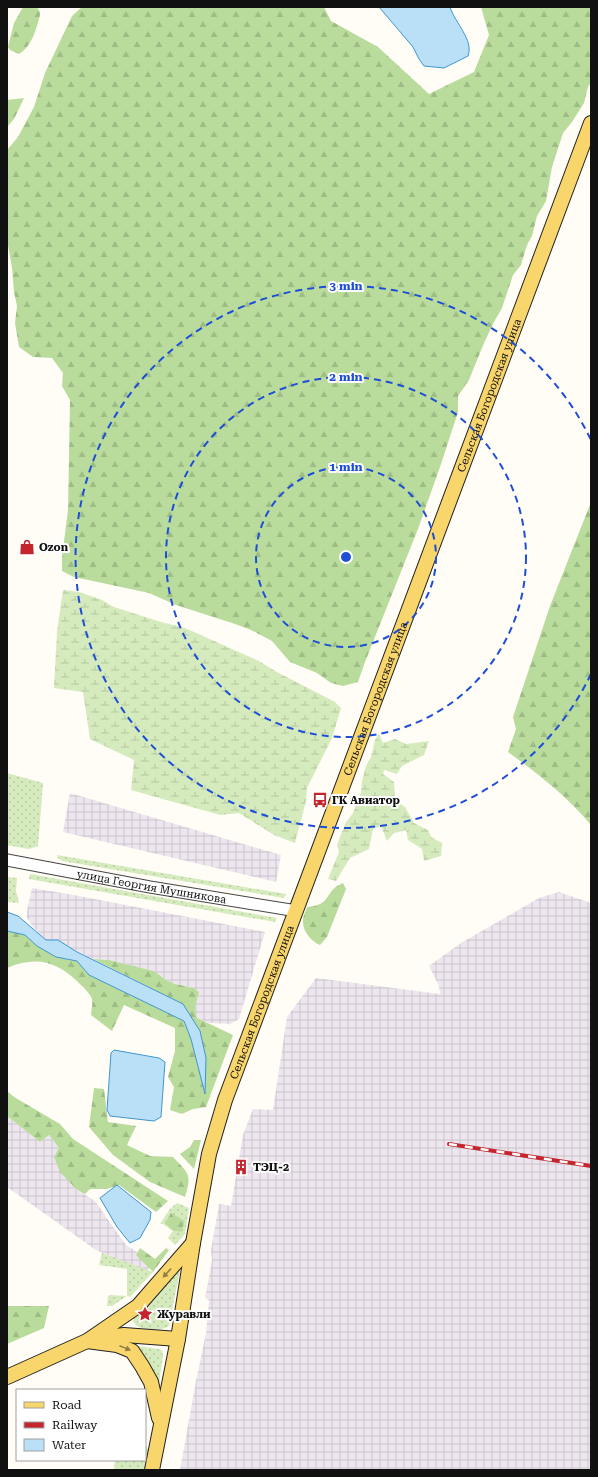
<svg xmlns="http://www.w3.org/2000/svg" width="598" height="1477" viewBox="0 0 598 1477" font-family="'Roboto Serif',serif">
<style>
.industrial{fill:url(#industrial-grid)}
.grass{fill:url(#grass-dots)}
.forest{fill:url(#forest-firs)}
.wetland{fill:url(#wetland-marsh)}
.water{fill:#b9e0f7;stroke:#3f96cf}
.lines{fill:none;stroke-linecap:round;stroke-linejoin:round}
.minor-casing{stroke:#444;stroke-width:13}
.major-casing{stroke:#222;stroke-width:16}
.minor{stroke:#fff;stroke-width:11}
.major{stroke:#f9d66b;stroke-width:14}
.rail-casing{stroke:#c4262e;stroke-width:4}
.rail{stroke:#fff;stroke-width:2.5;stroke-dasharray:8;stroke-linecap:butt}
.oneway{fill:#917d42}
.ring{fill:none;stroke:#1d4ed8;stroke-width:2;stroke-dasharray:7 5}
.labels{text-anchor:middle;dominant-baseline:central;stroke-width:4;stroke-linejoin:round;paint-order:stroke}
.street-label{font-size:11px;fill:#111;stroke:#fff}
.poi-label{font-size:11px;font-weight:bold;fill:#111;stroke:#fff;text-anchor:start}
.centre{fill:#1d4ed8;stroke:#fff;stroke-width:2}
.ring-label{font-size:12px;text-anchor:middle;font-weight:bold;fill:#1d4ed8;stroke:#fff;stroke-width:4;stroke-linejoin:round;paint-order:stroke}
</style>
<defs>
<pattern id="industrial-grid" width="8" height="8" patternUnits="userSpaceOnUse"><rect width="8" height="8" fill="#eee6ef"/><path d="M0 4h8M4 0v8" fill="none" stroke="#cbc4cc"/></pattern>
<pattern id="grass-dots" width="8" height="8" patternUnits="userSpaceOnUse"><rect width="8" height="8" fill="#d5ebbd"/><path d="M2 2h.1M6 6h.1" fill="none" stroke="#b6c8a1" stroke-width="1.8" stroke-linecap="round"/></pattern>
<pattern id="forest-firs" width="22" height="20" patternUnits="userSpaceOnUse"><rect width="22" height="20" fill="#b9dc9c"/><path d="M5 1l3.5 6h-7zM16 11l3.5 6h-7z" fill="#9ebc85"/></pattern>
<pattern id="wetland-marsh" width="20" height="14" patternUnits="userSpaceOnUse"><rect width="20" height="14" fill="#d5ebbd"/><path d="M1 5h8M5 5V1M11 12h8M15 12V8" fill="none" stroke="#b6c8a1"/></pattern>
</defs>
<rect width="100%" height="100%" fill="#fffdf5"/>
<path class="industrial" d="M70,793L281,855L276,882L63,832Z
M32,888L74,895L265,932L239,1019L230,1024L209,1023L197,1018L195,1008L199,992L194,988L175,984L166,980L154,971L109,960L93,959L68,947L58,940H46L33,927L27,918V911Z
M559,892L591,903V1470H180L196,1381L206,1333L209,1300L205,1298L212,1260L211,1250L219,1204L231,1206L243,1135L253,1109L273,1110L287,1017L316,978L440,994L439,986L429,966L461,943L539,898Z
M7,1116L40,1142L49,1135L59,1148L76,1189L95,1201L126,1245L153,1262L146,1272L96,1250L7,1187Z"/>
<path class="grass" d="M7,773L43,783L38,846L29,849L7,845Z
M57,855L286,894L284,898L62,861L58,858Z
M30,874L277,918L275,922L29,879Z
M7,877L17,878L16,891L19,903L7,902Z
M177,1203L189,1208L185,1234L175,1245L168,1238L173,1231L163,1224H160L170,1209Z
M102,1253L153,1272L130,1297L127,1296L112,1306H107L108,1296L110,1295L127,1296V1269L99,1265Z
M178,1269L180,1270L169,1326C164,1331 143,1330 137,1326C135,1324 134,1323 133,1321L135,1316Z
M138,1346L159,1349L162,1351L163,1356L159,1384H157L137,1348Z
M145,1446L147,1447L149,1454L146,1470H114L115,1460H145Z"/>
<path class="forest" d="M23,7H37L40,12V15C36,30 32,46 19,54L10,50L8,47L14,23Z
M82,7H324L331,21L378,47L429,94L474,72L489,35L481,7H591V82L588,87L584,103L572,122L563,133L552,167L546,201L537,216L532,236L527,245L521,265L513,275L502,308L495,320L484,343L469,380L458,396V412L441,464L418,529L365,662L358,682L343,686L331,683L317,673L290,662L272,641L251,630L235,624L176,605L149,593L74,577L62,571V557L68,510L70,400L62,386L63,373L52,358L33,357L19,347L15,323L17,306L14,292L12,268L7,239V150L18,137L34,107L45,73L72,16Z
M24,98L14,119L7,127V100Z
M591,502V825C567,796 538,774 508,752L516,729L513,717L550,606Z
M343,883L346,889L327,937L320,945C311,941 302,931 303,920C303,916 306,911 307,907C311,907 316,906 320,904C330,899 328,889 343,883Z
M7,931L25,934L37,946L56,957L77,961L89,975L184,1021L191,1039L205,1092L183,1004L93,959L109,960L154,971L166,980L175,984L194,988L199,992L195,1008L197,1018L233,1035L206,1107L193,1109L182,1114L170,1110L174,1087L168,1077L175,1051V1028L124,1005L112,1031L91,1015C91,1011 93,1004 92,999C90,993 82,986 78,982C56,961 36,956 7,968Z
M94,1088L104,1089L108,1122L136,1126L127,1145L150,1156L173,1157C189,1174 192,1174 185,1197L150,1182L113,1155L89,1127Z
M7,1091L14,1097L60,1124L73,1139L168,1201L156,1212L119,1185L107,1189H90L85,1194L76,1189L60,1172L54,1157L59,1148L49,1135L40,1142L7,1116Z
M194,1140H201L194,1169L180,1154L190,1147Z
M171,1213L185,1221L181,1232L172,1230L165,1223Z
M140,1248L155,1259L166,1248L169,1250L153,1272L136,1255Z
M7,1306H49L44,1328L7,1344Z"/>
<path class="wetland" d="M63,590L79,592L102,600L114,607L161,622L185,628L259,661L275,671L335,702L341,708L332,738L307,788L306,801L295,843L274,835L239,813L220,815L131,790L134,760L90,739L83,692L54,688L57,632Z
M379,733L383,743L395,739L406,744L429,741L424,755L402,766L397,774L384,770L383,774L394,782L395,800L405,807L414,823L428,830L431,837L442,843L441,856L424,861L422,849L408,840L406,830L394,833L387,841L381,826L373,829L369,849L350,858L336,881L328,879L339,852L337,845L345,824L353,813L361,793L362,781L366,766L371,757L375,740Z"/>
<path class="water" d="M379,7H450C455,23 474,40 468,56L444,68L424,66L419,59L413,47Z
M7,912L18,916L46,940H58L77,952L183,1004L200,1031L206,1058L205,1094L191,1039L184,1021L89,975L77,961L56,957L37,946L25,935L7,931Z
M114,1050L159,1058L165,1062L161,1117L154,1121L110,1116L107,1110L111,1053Z
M117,1185L151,1212L150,1220L140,1238L130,1243L117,1227L100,1198Z"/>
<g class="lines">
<defs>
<g id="minor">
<path id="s1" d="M7,860L150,887L297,911"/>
</g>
<g id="major">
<path d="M99,1338L124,1335L178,1339"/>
<path d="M87,1341L117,1345L132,1351L142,1366L151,1382L159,1418"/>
<path d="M7,1377L87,1341L138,1306L193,1243"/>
<path id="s2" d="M152,1470L178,1339L193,1243L209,1154L225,1100L591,123"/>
</g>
</defs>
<use href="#minor" class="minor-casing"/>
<use href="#major" class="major-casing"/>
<use href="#minor" class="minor"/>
<use href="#major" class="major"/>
<defs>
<path id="rail" d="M449,1144L591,1166"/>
</defs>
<use href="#rail" class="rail-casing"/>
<use href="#rail" class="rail"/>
</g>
<defs><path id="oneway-solid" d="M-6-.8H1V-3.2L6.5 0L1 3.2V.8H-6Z"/></defs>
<g class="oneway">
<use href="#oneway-solid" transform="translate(167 1273) rotate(132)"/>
<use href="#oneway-solid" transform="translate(125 1348) rotate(22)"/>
</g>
<g class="ring">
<circle cx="346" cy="557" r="90"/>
<circle cx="346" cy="557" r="180"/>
<path d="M591 674A271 271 0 1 1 591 440"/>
</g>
<defs>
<symbol id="shop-bare" viewBox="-9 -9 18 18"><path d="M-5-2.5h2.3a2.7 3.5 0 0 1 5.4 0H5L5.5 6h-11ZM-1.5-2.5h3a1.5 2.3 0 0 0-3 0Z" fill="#c4262e" stroke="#fff" stroke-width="2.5" paint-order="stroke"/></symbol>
<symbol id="bus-bare" viewBox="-9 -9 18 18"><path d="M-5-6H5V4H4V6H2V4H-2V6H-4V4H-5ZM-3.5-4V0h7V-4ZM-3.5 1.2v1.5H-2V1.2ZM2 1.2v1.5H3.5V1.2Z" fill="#c4262e" stroke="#fff" stroke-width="2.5" paint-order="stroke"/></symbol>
<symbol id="building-bare" viewBox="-9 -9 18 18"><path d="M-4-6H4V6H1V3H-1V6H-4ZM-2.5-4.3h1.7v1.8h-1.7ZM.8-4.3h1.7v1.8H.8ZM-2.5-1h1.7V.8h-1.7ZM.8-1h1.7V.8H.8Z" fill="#c4262e" stroke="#fff" stroke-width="2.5" paint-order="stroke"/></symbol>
<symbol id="sight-bare" viewBox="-9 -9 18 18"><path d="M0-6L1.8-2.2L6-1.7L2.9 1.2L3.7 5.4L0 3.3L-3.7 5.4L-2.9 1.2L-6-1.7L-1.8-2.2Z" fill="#c4262e" stroke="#fff" stroke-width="2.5" paint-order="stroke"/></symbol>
</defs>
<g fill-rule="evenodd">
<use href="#shop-bare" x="16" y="536" width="22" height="22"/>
<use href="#bus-bare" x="309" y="789" width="22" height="22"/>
<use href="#building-bare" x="230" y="1156" width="22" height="22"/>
<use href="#sight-bare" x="134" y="1303" width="22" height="22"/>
</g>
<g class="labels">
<g class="street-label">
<text stroke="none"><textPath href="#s2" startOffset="1130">Сельская Богородская улица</textPath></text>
<text stroke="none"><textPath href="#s2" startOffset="806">Сельская Богородская улица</textPath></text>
<text stroke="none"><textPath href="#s1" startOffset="147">улица Георгия Мушникова</textPath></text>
<text stroke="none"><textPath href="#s2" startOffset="482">Сельская Богородская улица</textPath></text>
</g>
<g class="poi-label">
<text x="39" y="547">Ozon</text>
<text x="332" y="800">ГК Авиатор</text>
<text x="253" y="1167">ТЭЦ-2</text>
<text x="157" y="1314">Журавли</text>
</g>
</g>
<circle cx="346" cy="557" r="6" class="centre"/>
<g class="ring-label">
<text x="346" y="290">3 min</text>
<text x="346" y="381">2 min</text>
<text x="346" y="471">1 min</text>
</g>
<rect width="598" height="1477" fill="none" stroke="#111111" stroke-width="16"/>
<rect x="16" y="1389" width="130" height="72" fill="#ffffff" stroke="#a0a0a0"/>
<rect x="24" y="1402" width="20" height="6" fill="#f9d66b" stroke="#a0a0a0"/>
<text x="52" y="1409" font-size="12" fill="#111111">Road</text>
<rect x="24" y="1422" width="20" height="6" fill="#c4262e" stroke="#a0a0a0"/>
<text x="52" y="1429" font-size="12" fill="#111111">Railway</text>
<rect x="24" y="1439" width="20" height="12" fill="#b9e0f7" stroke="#a0a0a0"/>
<text x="52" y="1449" font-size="12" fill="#111111">Water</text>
</svg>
